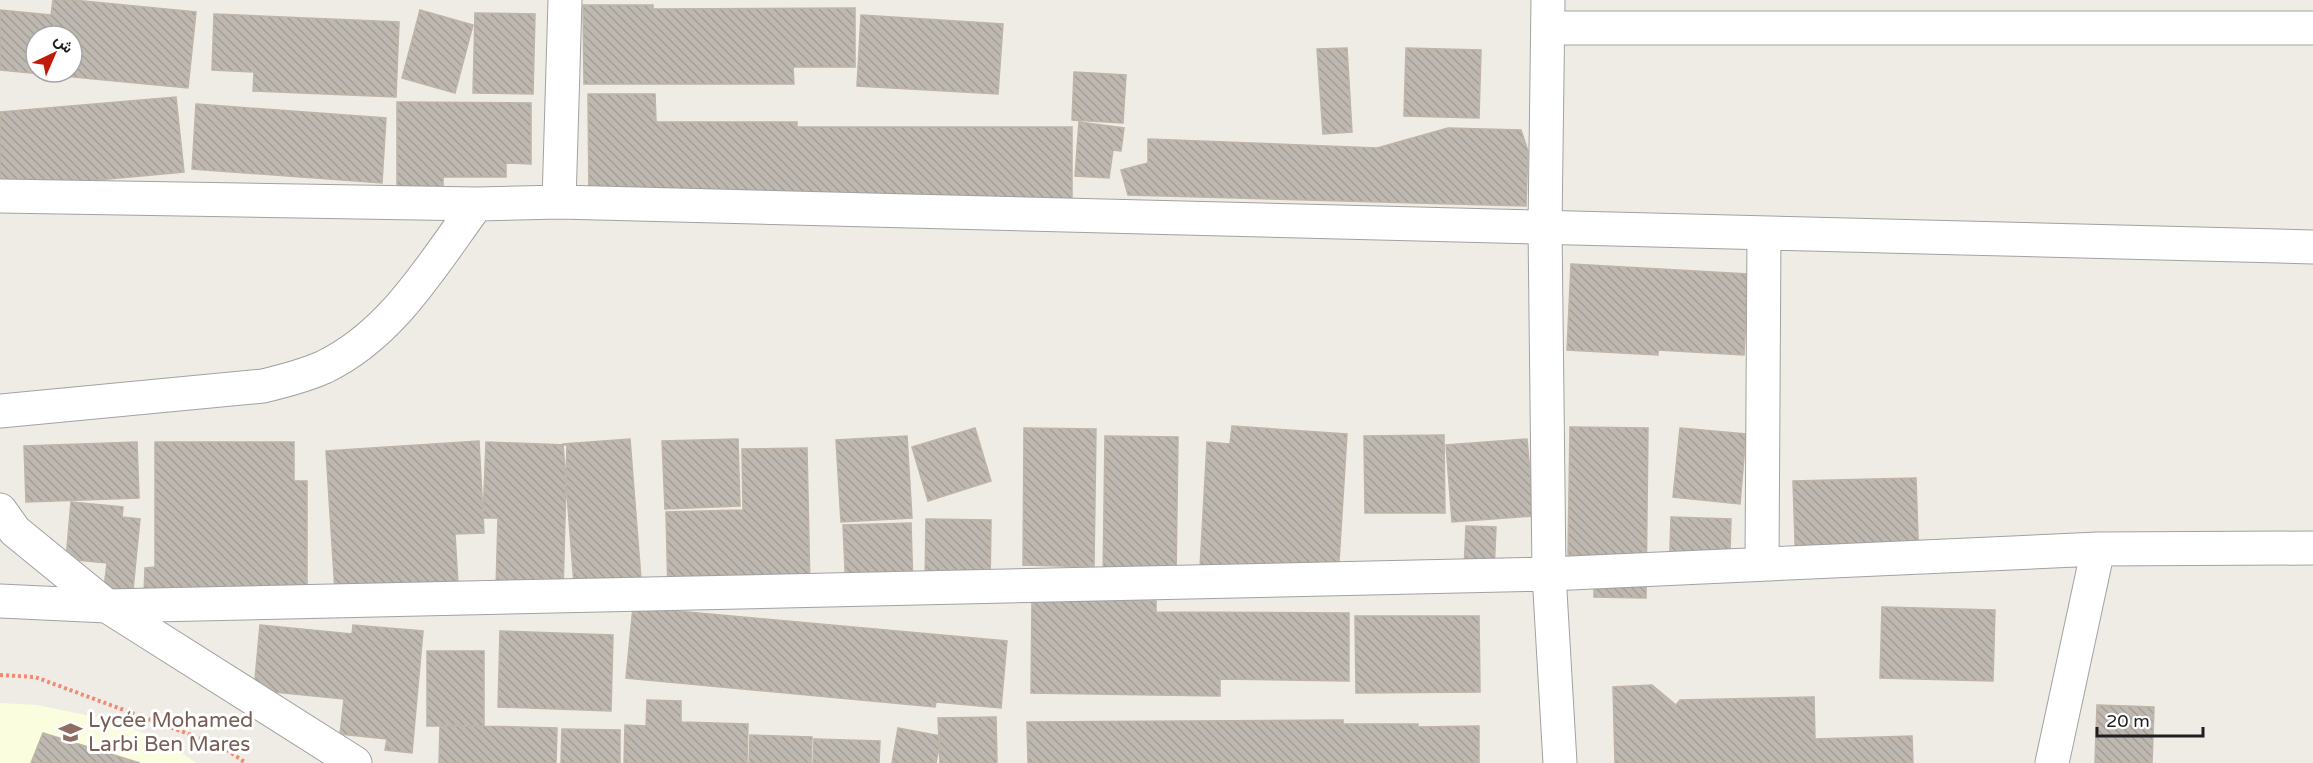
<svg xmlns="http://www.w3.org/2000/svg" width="2313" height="763" viewBox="0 0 2313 763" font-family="'Varela Round',Vazirmatn,sans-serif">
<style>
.education{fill:#fafdde}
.building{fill:url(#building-back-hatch);stroke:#bfb4a7;stroke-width:1.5;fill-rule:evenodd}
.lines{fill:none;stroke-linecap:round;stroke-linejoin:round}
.minor-casing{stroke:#a2a2a2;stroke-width:35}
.tertiary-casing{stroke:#a2a2a2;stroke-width:35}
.path{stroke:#f18a72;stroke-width:4;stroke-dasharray:3 3;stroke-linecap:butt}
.minor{stroke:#fff;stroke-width:33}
.tertiary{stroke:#fff;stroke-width:33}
.labels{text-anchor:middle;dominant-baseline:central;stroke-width:6;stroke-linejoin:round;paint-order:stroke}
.education-label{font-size:21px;fill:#785e54;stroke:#fff;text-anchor:start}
</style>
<defs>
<pattern id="building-back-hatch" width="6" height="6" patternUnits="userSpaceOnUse" patternTransform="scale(1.5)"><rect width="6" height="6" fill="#beb8b1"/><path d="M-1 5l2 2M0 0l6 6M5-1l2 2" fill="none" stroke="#a39e98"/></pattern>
</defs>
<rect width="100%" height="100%" fill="#eeece4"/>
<path class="education" d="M0,703L37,705L116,721L163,742L197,763H0Z"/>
<path class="building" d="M53,0H73L196,12L188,88L0,70V10L51,15ZM36,36H72V72H36Z
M583,5H653V9L855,8V67H793L794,84H584Z
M420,10L473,25L455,93L402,78Z
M475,13L535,14L533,94L473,93Z
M214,14L399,22L396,97L253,91L254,72L212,70Z
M861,15L1003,24L998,94L857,86Z
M1347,48L1352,132L1323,134L1317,49Z
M1406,48L1481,50L1479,118L1404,116Z
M1074,72L1126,75L1123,123L1072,120Z
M588,94H655L656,122H797V127H1072V199L589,200Z
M176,97L184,172L65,183L64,180L0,186V112Z
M397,102L531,103V164L506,163V177H443V189H397Z
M196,104L386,118L382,183L192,169Z
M1079,122L1124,128L1121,151L1113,150L1109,178L1075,176Z
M1448,128L1521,130L1528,151L1526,206L1128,195L1121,170L1148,163V139L1377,148Z
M1571,264L1748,274L1744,355L1658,350V355L1567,350Z
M1232,426L1347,434L1338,578L1200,568L1207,442L1230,444Z
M1570,427L1648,428L1646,598L1594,597V556L1568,555Z
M975,428L991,481L928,501L912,447Z
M1024,428L1096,429L1094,567L1023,565Z
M1680,428L1746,434L1740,504L1673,497Z
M1444,435L1445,513H1365L1364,436Z
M907,436L912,518L841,522L836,440Z
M1105,436L1178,437L1176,580L1103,579Z
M630,439L641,579L574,584L563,444Z
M738,439L740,506L665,509L662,441Z
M1527,439L1534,516L1452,522L1446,445Z
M479,441L484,533L455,534L458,584L335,592L326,451Z
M137,442L139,498L26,502L24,446Z
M155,442H294V481H307V597L144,596L145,568L155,567Z
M486,442L567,445L563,592L496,589L498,518H483Z
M807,448L810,590L668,593L666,512L743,510L742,449Z
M1916,478L1919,567L1796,571L1793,481Z
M71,502L123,507L122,517L140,519L133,590L104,588L107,563L66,559Z
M1671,517L1731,519L1729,582L1669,580Z
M926,519L991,520L990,586L925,585Z
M911,523L913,589L846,591L843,525Z
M1466,526L1496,527L1494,572L1464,570Z
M1032,599L1156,601V612L1349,613V681L1220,679V696L1031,693Z
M633,607L1007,641L1001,708L936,702L935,707L626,678Z
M1882,607L1995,610L1993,681L1880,678Z
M1355,616H1479L1480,692L1356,693Z
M260,625L352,634L353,625L423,631L412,753L385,750L387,739L340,734L344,699L254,690Z
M500,631L613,635L611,711L498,707Z
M427,651H484V726H427Z
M1652,685L1676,705L1680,700L1814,697L1815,739L1912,736L1913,763H1615L1613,687Z
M647,700L681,701V722L748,724L747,763H624L625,725L646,726Z
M2097,705L2154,707L2152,763H2095Z
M996,717L997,763H940L938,718Z
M1343,720V724H1418V727L1479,726V763H1028L1027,722Z
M440,725L557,728L556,763H439Z
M898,728L941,736L936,763H892Z
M562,729L620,730V763H561Z
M43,733L140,763H31Z
M750,735L812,737L811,763H749Z
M814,739L880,741L879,763H813Z"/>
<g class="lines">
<defs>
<path id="minor" d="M1548,0L1545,227L1549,574L1560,763
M1549,28H2313
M0,196L477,204L559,202L2313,247
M559,202L565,0
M0,411L263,386C284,381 304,376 324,367C393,334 433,263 477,204
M1762,564L1764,233
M0,601L107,606L1549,574L2098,549L2313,548
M2052,763L2098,549"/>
<path id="tertiary" d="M0,510L15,531L107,606L355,763"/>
</defs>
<use href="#minor" class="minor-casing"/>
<use href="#tertiary" class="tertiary-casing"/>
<path class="path" d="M0,675L35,677L221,746L246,763"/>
<use href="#minor" class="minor"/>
<use href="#tertiary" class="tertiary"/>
</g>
<defs>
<symbol id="school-bare" viewBox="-9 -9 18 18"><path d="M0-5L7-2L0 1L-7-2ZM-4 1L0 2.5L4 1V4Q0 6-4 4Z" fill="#8d6e63" stroke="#fff" stroke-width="2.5" paint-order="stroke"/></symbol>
</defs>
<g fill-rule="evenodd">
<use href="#school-bare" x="54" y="716" width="33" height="33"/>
</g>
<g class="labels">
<g class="education-label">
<text x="88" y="720">Lycée Mohamed<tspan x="88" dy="24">Larbi Ben Mares</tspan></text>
</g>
</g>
<g transform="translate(54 54) rotate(44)"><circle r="28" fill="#ffffff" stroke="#a5a5a5" stroke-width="1.5"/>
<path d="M0-4.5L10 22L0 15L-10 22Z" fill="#bf1b0c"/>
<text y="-9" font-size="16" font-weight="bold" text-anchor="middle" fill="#1e1e1e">ش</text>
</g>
<path d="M2097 727v9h106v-9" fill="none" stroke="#1e1e1e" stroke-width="3"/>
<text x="2106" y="727" font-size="18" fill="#1e1e1e" stroke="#ffffff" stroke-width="4.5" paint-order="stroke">20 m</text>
</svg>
